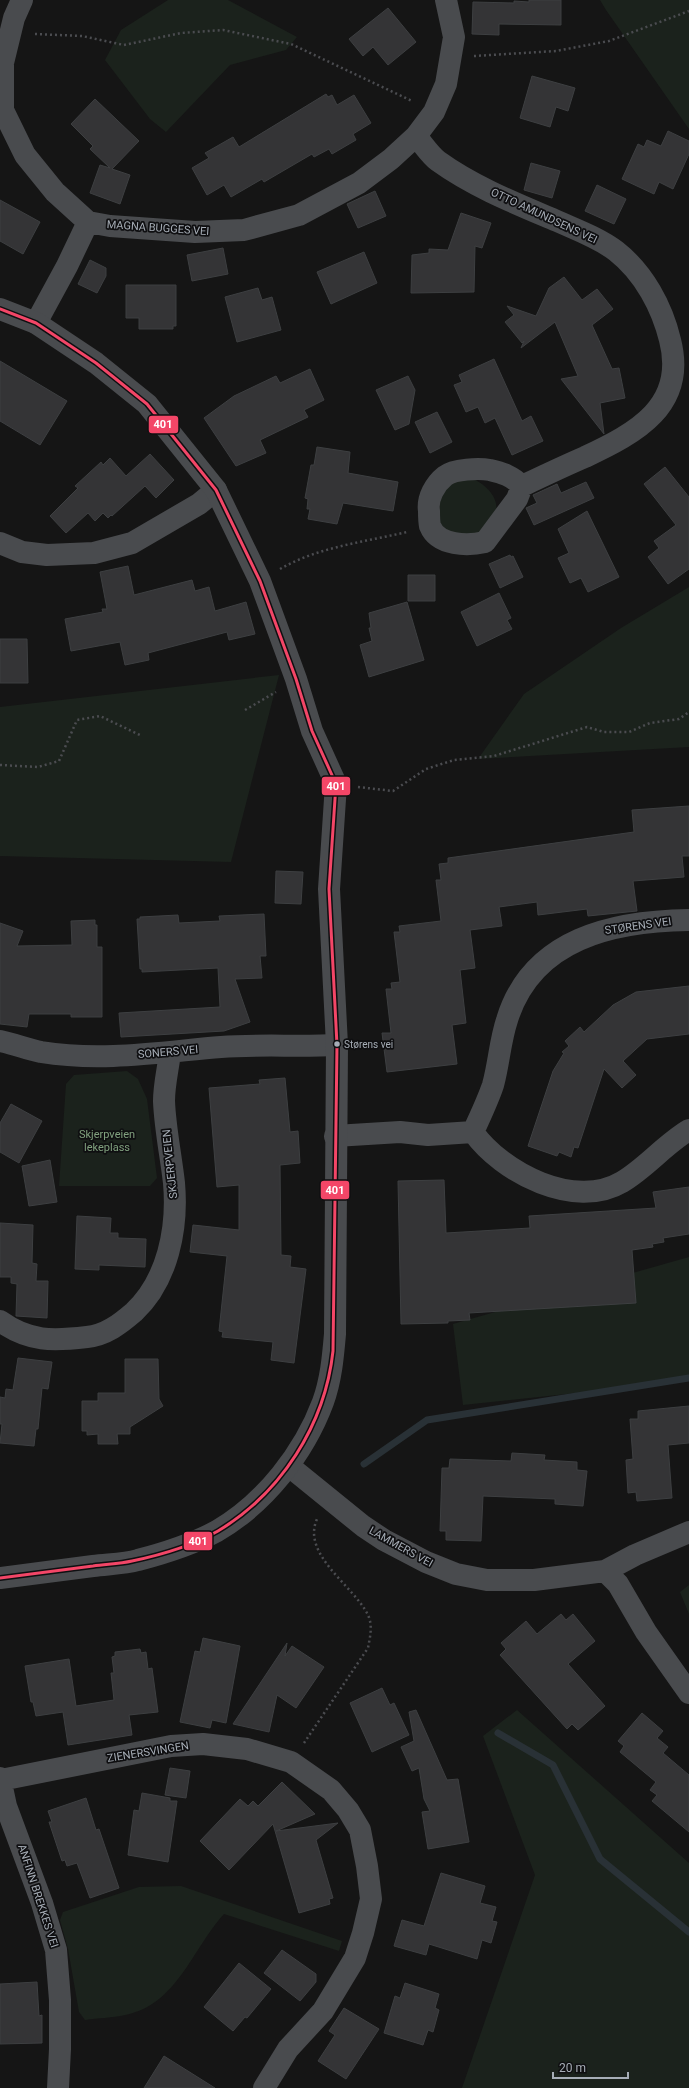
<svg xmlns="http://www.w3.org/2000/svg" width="689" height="2088" viewBox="0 0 689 2088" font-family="Roboto,sans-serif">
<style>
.green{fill:#1b221c}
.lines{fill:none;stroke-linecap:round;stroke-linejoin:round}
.stream{stroke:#293136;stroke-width:7}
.building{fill:#343436;stroke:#3d3f41}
.path{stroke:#4b4c50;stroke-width:2.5;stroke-dasharray:2 3;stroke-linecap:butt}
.minor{stroke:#494b4e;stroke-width:22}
.tertiary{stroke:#494b4e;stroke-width:22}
.bus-1-casing{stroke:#0f0f11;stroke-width:6}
.bus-1{stroke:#f34667;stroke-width:3}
.bus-dot{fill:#a6adb6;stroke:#0f0f11;stroke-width:1.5}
.labels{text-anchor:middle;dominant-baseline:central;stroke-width:3.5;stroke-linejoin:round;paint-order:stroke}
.bus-label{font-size:10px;fill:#a6adb6;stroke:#0f0f11;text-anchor:start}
.street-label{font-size:11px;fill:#a6adb6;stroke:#0f0f11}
.park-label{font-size:11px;fill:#80a07e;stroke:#0f0f11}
.line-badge{stroke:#0f0f11;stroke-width:1.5}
.badge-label{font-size:11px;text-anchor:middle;font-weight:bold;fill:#fff}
</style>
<rect width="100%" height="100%" fill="#151515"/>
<path class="green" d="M168,0H228L297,37L286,50L230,65L166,132L150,119L105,60L121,30Z
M600,0H689V129L606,10Z
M471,478C486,484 503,500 494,518C492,523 486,528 483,533L455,536L440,524L439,495L452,481Z
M689,587V747L478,759L524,694L621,628Z
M279,675L231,862L0,856V707Z
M127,1071L138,1079L147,1099L157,1178L150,1186H59L66,1084L74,1075Z
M689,1257V1381L463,1405L453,1324Z
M689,1585V1614L680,1592Z
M517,1710L689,1863V2088H462L535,1875L483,1736Z
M181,1886L342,1941L339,1951L224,1914C192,1949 177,2005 125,2015C112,2018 98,2018 85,2020L79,2012L68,1949L60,1920L63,1912L139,1887Z"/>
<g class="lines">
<path class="stream" d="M364,1464L427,1420L689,1378
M498,1733L553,1765L600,1859L689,1932"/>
</g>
<path class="building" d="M529,0H561V25L499,24V35L472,34L473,2L514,3V1L529,2Z
M388,8L416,42L388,65L373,47L363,56L349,39Z
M532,76L575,88L568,111L556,107L550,127L520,118Z
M326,94L328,97L332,95L337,105L354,95L371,123L353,134L356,140L332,154L329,149L314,157L312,154L264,182L262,179L231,197L224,185L207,195L192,168L209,158L205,153L233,137L239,147Z
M95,99L139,141L112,169L130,175L120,204L90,193L100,165L110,168L90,149L93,146L71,124Z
M668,131L689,141V154L673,189L659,182L654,194L622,179L638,144L644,147L647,140L661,146Z
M531,163L560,171L552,198L524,190Z
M597,185L626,199L614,224L585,211Z
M375,191L386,216L358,228L347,204Z
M0,200L40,222L23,254L0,241Z
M461,213L491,223L482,248L475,246L474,292L411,293L412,255L429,253V249L448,250Z
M223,248L228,274L192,281L187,255Z
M364,252L377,283L331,304L317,272Z
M90,260L106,268V276L97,293L78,284Z
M564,277L582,300L597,289L613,309L592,325L612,369L619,368L625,398L600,403L604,434L561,379L578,376L555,322L521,348L524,341L522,343L505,322L514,315L507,306L536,316L549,288Z
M126,285H176V326H173V329H139V318H126Z
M258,288L262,300L272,297L281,330L237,342L225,297Z
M494,359L522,421L531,416L543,441L512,455L495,418L485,423L478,407L466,412L454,385L462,382L459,375Z
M0,361L67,401L40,445L0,421Z
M310,369L324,400L304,410L308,417L260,440L266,453L236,466L204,418L234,396L276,376L280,383Z
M408,376L415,390L409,424L395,430L376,390Z
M437,412L452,442L430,453L415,422Z
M317,447L350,452L348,473L398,482L393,511L343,503L337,524L308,519L310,509H307L308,499L305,498L311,465H314Z
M150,454L174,480L156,498L145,486L112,516L111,515L108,518L103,513L95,521L88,513L66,533L50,516L78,488L75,486L101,462L103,465L110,458L126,476Z
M665,467L689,497V569L668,584L648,557L659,548L654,541L676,525L644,484Z
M586,482L594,498L534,525L526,508L537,503L533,495L557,484L561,493Z
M587,511L619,577L588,592L581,578L570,583L558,558L569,553L558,529Z
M510,555L511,557L513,556L523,577L500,588L489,564Z
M128,566L134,595L192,580L195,591L209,587L215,611L246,602L255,634L229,640L227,632L148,653L149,660L125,665L120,642L71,651L65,619L103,612L102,609H107L100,572Z
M408,575H435V601H408Z
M499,593L511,618L507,620L512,629L477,646L461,612Z
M407,602L424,660L369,677L360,645L372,641L369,628H371L369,613Z
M0,639H27L28,683H0Z
M689,806V856H682L684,877L633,881L637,911L588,916L587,909L538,915L537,902L499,907L502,926L470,930L475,968L460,970L466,1023L452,1025L457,1064L387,1072L382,1033H391L386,989H392L391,983L400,982L394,932H400L399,926L441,921L436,880H441L439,864L448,863V858L634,832L632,810Z
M276,871L303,872L301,904L275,903Z
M264,914L266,956H260L262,978L235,979L250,1022L224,1031L121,1037L119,1013L220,1007L218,968L142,972V969H140L137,919H140V917L178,915L179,923L220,921L219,916Z
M95,920V925H97V947H102V1017H71V1014H29L27,1027L0,1024V923L23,931L17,946L72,945L71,921Z
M689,986V1034L647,1039L623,1061L636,1075L622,1088L604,1069L578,1148L574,1147L571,1157L559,1152L557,1156L528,1146L553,1071L564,1053L562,1052L569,1046L565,1041L580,1027L584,1032L613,1005L636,992Z
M285,1078L290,1132L298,1131L300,1163L280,1165L281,1255L291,1256L290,1267L306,1269L294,1363L271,1360L273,1342L222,1337L223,1332L219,1331L227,1256L190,1252L193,1225L239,1230V1185L217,1187L209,1088L260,1084L259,1080Z
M11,1104L42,1121L19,1163L0,1152V1123Z
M50,1160L57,1202L29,1206L22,1166Z
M444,1180L446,1233L530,1228L529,1216L656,1208L653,1192L689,1187V1234L663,1238L664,1242L652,1244L653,1247L632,1250L636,1303L469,1313L470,1320L448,1321V1323L401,1324L398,1181Z
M77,1216L111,1218L110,1233H118V1238L146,1239L145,1267L99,1265V1270L75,1269Z
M0,1223L33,1225L32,1263L37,1264L36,1281H48L47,1318L16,1316L17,1284L11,1283V1277H0Z
M18,1358L52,1362L48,1389L42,1388L38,1429H36L34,1446L0,1443L2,1424H0V1397L5,1398L6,1389L13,1390Z
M125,1359H158L159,1399L163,1406L130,1427V1434H117L118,1444H98V1434L87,1435V1431H82V1401H98V1393H125Z
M689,1406V1443L668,1445L672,1498L637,1501L636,1492L628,1493L626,1460L633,1459L630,1419H638V1411Z
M512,1453L545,1455L544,1460L577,1462V1470L587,1471L583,1506L555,1504V1499L483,1496L481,1541L446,1540V1531H440L442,1468H449L450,1459L511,1461Z
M561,1614L566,1620L573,1614L595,1641L568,1664L605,1706L578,1730L572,1724L567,1729L500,1655L506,1649L501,1643L526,1621L537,1634Z
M203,1638L240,1646L226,1723L212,1720L210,1728L180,1722L195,1651L200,1652Z
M287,1643L285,1656L292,1646L324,1667L296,1708L277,1695L269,1732L233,1724Z
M140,1649L141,1653L146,1652L148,1669L152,1668L158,1712L129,1715L132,1735L68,1745L63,1712L36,1716L33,1702H31L25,1666L69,1659L76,1706L114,1700L111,1673H114L112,1657L115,1656V1652Z
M382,1688L390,1705L394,1703L409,1735L372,1752L350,1703Z
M416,1710L447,1780L458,1779L469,1842L428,1849L422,1812L430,1811L424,1799L419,1768L412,1771L401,1747L414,1741L409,1712Z
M642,1713L663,1731L657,1738L668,1747L663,1753L689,1775V1832L652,1801L657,1795L650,1790L656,1782L620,1752L624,1746L618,1741Z
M170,1768L190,1771L186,1798L165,1795Z
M282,1782L315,1814L276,1831L338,1823L316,1840L333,1898L329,1899L330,1904L299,1913L273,1824L229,1870L200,1841L240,1799L248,1806L253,1801L258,1806Z
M142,1793L170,1798V1801H177L168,1862L128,1855L134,1810L139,1811Z
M86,1798L96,1830L99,1829L119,1888L90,1898L77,1863L67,1866L65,1860L62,1861L49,1822H52L48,1811Z
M441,1873L485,1886L480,1903L496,1907L492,1921L497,1922L491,1943L482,1940L477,1959L429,1944L426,1955L394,1946L402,1920L424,1926Z
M282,1950L316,1974V1982L300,2001L264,1973Z
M239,1963L271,1989L247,2018L245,2017L233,2031L204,2007Z
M37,1982L39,2016L42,2015V2043L0,2044V1984Z
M405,1983L439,1994L435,2008L439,2010L433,2032L428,2030L423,2045L384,2033L395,1996L400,1998Z
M344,2008L379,2029L346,2079L318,2061L335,2035L329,2031Z
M164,2056L215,2088H144Z"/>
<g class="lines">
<path class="path" d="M35,34L82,36L124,45L181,33L223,30L291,44L412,101
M474,56L556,51L609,41L689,11
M280,569C318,547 364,542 407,532
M245,710L276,692
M0,765L38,767L59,761L77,720L100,716L142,736
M358,787L393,791L426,769L454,760L494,756L587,727L604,732H629L650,723L679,719L689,712
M304,1743L368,1648C370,1637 373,1626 368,1615C354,1586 301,1555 317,1519"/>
<path class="minor" d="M22,0L14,18L3,63V110L25,155L55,192L88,222L110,226L195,232L244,230L299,215L359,183L391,159L416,136L434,112L446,84L454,37L446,0
M416,136C423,144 430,155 438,161C474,187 517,204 557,221C577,230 599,238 616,251C644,273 662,307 670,340C687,406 636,433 585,457C564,466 543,476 522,486L517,499L485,542C468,546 438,546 430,526C429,521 429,515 429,511C427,498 435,484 445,476C454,469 479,468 490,470C503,473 512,476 522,486
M36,323L67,266L88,222
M0,543L22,552L47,555L94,553L132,543L199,504L216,490
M0,1041C14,1044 27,1049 41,1052C102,1062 161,1052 221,1047C259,1044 298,1047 337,1045
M473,1132C480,1117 488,1100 493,1085C499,1063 500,1041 507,1020C532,938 614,921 689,920
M473,1132C502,1173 575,1210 622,1182C646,1168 664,1145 689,1130
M335,1136L400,1132L428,1135L473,1132
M0,1321C29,1342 53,1341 87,1337C106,1335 120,1324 134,1312C168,1280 178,1228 174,1183C171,1156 165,1128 164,1101C164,1085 168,1069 170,1053
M289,1466L363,1526L384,1540L426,1562L456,1574L487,1580H534L605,1571L635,1555L689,1532
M605,1571L618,1584L646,1632L689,1693
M0,1778L6,1806L42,1903L56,1950L60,2000V2049L58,2088
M1,1780L171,1746L203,1744L247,1749L291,1762L331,1790L348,1810L360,1830L367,1866L371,1899L363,1933L355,1958L323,2011L288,2049L264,2088"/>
<path class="tertiary" d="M0,309L36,323L96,363L147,404L216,490L260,581L296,679L312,731L336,784L329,889L337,1045L335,1334C333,1357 331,1380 323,1402C304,1453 265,1503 217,1531C193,1544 165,1553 138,1560C124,1564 108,1564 93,1566C62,1570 31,1574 0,1578"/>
<defs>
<path id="bus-1" d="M0,309L36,323L96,363L147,404L216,490L260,581L296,679L312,731L336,784L329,889L337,1045L333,1351C325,1425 281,1493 218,1531C192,1546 161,1555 132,1561C119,1564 106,1564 93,1566C62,1570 31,1574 0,1578"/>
</defs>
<use href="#bus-1" class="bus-1-casing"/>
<use href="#bus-1" class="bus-1"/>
</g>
<circle class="bus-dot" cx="337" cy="1044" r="3.5"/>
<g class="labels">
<g class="bus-label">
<text x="344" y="1044">Størens vei</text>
</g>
<g class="street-label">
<text transform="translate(544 216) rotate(25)">OTTO AMUNDSENS VEI</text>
<text transform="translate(158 228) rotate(4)">MAGNA BUGGES VEI</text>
<text transform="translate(638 926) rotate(-8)">STØRENS VEI</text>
<text transform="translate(168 1052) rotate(-5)">SONERS VEI</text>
<text transform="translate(170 1164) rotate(-96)">SKJERPVEIEN</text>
<text transform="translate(401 1547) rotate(29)">LAMMERS VEI</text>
<text transform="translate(148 1752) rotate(-9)">ZIENERSVINGEN</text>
<text transform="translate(38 1896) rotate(72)">ANFINN BREKKES VEI</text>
</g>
<g class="park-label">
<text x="107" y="1134">Skjerpveien<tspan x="107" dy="13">lekeplass</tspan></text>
</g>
</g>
<g class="line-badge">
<rect x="148" y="415" width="31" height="19" rx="4" fill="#f34667"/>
<rect x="321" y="776" width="30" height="20" rx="4" fill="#f34667"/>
<rect x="320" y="1180" width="30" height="20" rx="4" fill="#f34667"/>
<rect x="183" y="1531" width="30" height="20" rx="4" fill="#f34667"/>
</g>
<g class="badge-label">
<text x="163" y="428">401</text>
<text x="336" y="790">401</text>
<text x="335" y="1194">401</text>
<text x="198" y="1545">401</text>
</g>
<path d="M553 2072v6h75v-6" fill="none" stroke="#a6adb6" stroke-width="2"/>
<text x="559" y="2072" font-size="12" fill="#a6adb6" stroke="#0f0f11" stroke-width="3" paint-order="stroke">20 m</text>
</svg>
